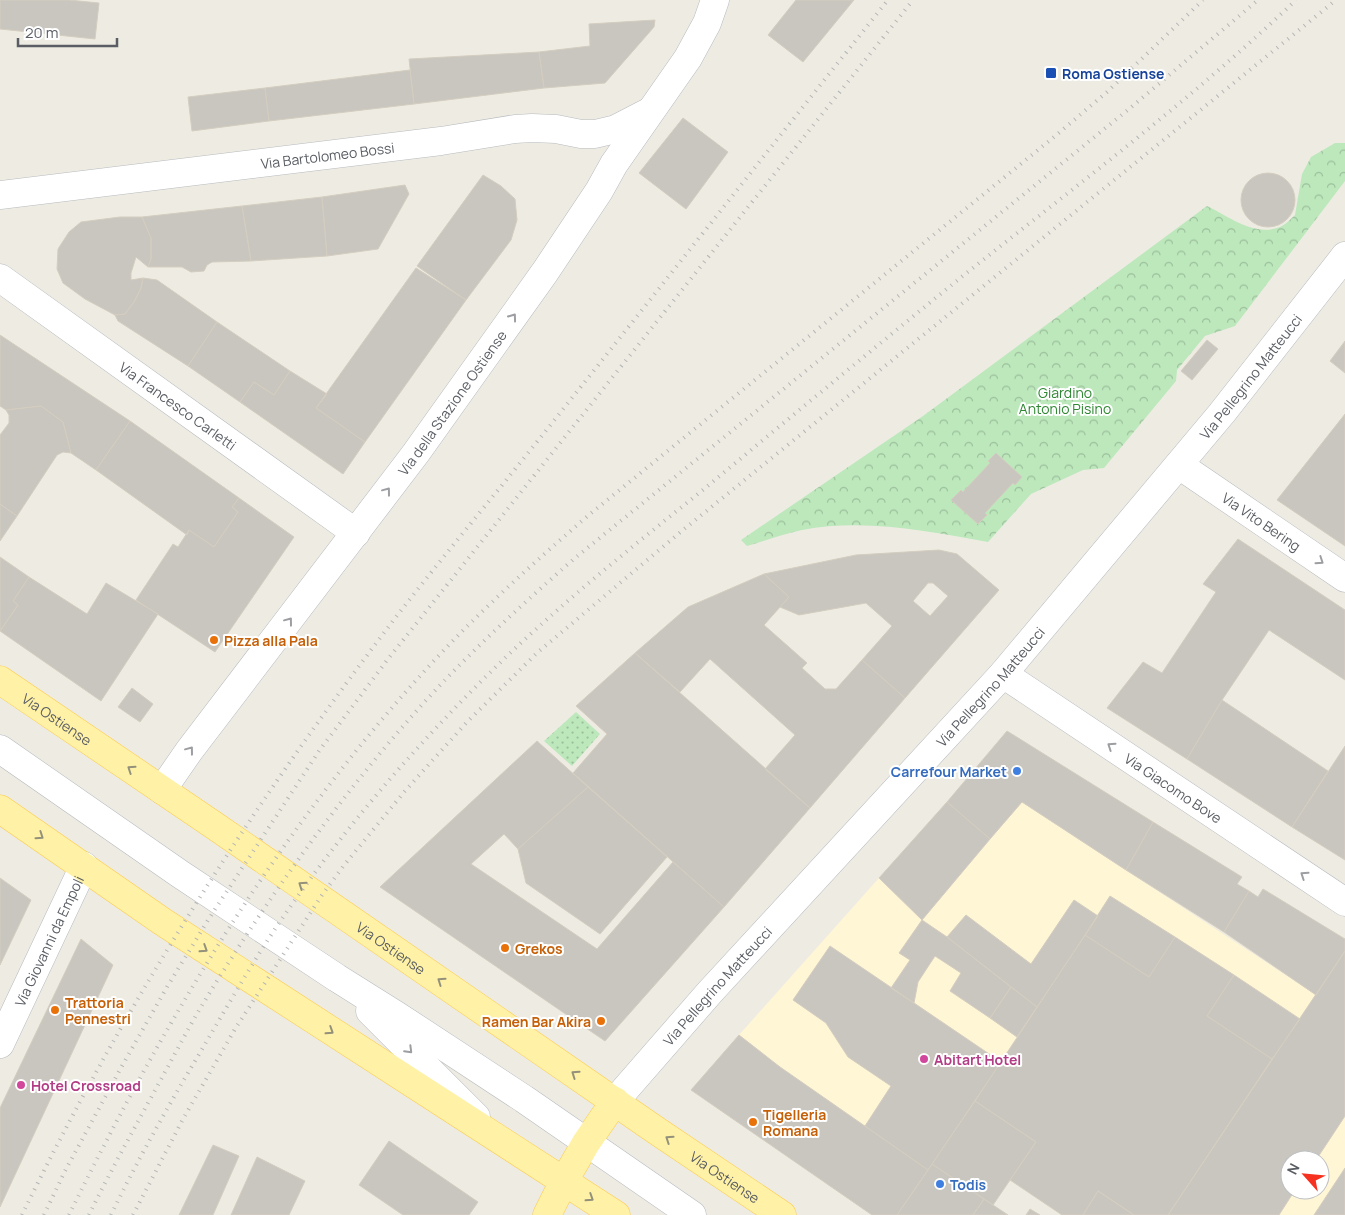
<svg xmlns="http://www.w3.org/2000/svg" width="1345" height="1215" viewBox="0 0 1345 1215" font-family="Manrope,sans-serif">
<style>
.commercial{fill:#fff6d6;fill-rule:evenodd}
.forest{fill:url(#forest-crowns)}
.garden{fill:url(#garden-dots)}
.building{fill:#c9c6bf;stroke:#d4cdc0;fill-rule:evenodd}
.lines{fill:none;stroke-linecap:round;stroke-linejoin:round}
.minor-casing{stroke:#b7babf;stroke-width:29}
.major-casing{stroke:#fccb4d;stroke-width:29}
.minor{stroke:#fff;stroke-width:28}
.major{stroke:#fff1a6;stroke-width:28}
.rail{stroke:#b4b5b5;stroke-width:4;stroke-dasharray:1 6;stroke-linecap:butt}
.oneway{stroke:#9c9ea2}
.oneway2{stroke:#94917b}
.transit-dot{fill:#1a4fb4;stroke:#fff;stroke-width:2}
.food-dot{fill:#e8710a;stroke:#fff;stroke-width:2}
.shop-dot{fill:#3f7fe0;stroke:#fff;stroke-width:2}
.hotel-dot{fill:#d1479c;stroke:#fff;stroke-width:2}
.labels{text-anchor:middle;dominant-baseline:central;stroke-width:4;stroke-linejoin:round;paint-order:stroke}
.transit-label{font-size:14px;font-weight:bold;fill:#164399;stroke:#fff;text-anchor:start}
.street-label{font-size:14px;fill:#5a5e64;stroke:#fff}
.park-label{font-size:14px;fill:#2e8732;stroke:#fff}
.food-label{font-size:14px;font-weight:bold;fill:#c56008;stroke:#fff;text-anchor:start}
.shop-label{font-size:14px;font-weight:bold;fill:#366cbe;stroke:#fff;text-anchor:end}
.hotel-label{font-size:14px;font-weight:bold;fill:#b23c85;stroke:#fff;text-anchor:start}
</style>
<defs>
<pattern id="forest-crowns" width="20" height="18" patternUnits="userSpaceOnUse" patternTransform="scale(1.25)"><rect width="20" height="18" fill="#bce8bc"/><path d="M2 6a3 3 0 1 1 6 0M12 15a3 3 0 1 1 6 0" fill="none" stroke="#9cbf9c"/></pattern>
<pattern id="garden-dots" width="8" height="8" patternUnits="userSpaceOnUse" patternTransform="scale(1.25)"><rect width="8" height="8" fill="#bce8bc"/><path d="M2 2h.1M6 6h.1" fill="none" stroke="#9cbf9c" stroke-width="1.8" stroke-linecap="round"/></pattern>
</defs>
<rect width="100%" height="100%" fill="#eeece2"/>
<path class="commercial" d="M1022,802L1316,995L1345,951V1215H1062L1010,1180L1036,1142L975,1101L994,1072L928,1170L780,1067L739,1035L879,878L922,920ZM1290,1160H1320V1190H1290Z"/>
<path class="forest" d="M1335,143H1345V181L1235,326L1205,336L1177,370L1176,381L1104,468L1083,470L1031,494L988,542C927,531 864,518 802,530C783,534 765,541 747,546L741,540L923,416L1207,206C1230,217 1254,237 1280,227C1285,225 1291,219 1295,215L1302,174L1311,157Z"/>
<path class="garden" d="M576,712L600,734L572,766L544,741Z"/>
<path class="building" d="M0,0H69L99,3L95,39L0,29Z
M796,0H854L803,62L768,35Z
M655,20L654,27L605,83L544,88L539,52L590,46L589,24Z
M539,52L544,88L414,104L409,59Z
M410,70L414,104L269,121L265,88Z
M265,88L269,121L192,131L188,97Z
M683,118L728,152L686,209L639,173Z
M1241 200a27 27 0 1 1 54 0a27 27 0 1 1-54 0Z
M483,175L501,186L515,199L517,220L511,240L466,300L417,266Z
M405,185L409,194L378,249L327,256L322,197Z
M322,197L327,256L251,261L242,206Z
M242,206L251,261L212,262L207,265L204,271L191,272L182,267H148L151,259V238L142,217Z
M120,217H142L151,238V259L148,267L136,257L131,273V280L143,278L141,288L134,302L125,314L115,315L85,299L63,283L57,269L58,249L69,232L81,222Z
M416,268L466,300L365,442L316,408Z
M143,278L157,280L217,322L188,366L118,321L115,315L125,314L134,302L141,288Z
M217,322L290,371L274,395L254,382L240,402L188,366Z
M0,335L130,421L96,470L71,453L63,422L41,406L6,410L0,406Z
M1207,340L1218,349L1192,380L1181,371Z
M1345,341V373L1330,361Z
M290,371L327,394L316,408L365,442L343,474L240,402L254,382L274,395Z
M41,406L63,422L71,453L63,452L57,455L17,516L0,504V435L9,423V415L6,410Z
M1345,414V546L1277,500Z
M130,421L239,498L232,507L238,512L214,547L189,530L187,535L96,470Z
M996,453L1022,477L1015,485L1013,483L985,513L987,515L978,524L951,500L961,490L963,492L990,463L988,461Z
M239,498L294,537L215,652L136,600L173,544L178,547L189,530L214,547L238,512L232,507Z
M0,504L17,516L0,541Z
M1238,539L1345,610V680L1269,630L1222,700L1187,759L1107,708L1143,662L1162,673L1216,592L1203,584Z
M939,550L957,554L999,590L905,698L862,660L892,626L866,603L799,615L780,607L789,597L764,574L856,555ZM928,583H933L948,596L930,616L913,601Z
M0,557L29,577L13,601L18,605L0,631Z
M764,574L789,597L764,625L807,663L802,668L825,689H836L862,660L905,698L810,808L765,769L795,735L710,659L680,692L635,653L688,607Z
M29,577L87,614L106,583L158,614L101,701L0,631L18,605L13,601Z
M635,653L810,808L724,907L573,773L607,734L576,706Z
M132,688L153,704L140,722L118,707Z
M1222,700L1328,771L1292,827L1187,759Z
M1007,731L1153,822L1126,870L1022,802L990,839L947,802Z
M537,741L588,787L518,849L504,834L471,864L597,949L673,862L724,907L605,1041L380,887Z
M1345,746V860L1292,827Z
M588,787L667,857L600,934L526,883L518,849Z
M947,802L990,839L922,920L879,878Z
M1153,822L1242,877L1237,884L1249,891L1224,932L1126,870Z
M0,878L31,900L0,965Z
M1263,889L1345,939V951L1316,995L1224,932L1249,891L1258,897Z
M1110,896L1175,937L1149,977L1085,935Z
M1074,900L1098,916L1037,1007L947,937L966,915L1031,964Z
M922,920L947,937L1011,987L990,1018L950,991L961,973L935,956L918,982L914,1003L891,988L910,960L899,953Z
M1085,935L1149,977L1175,937L1234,975L1207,1016L1272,1059L1168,1215H1134L1098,1191L1083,1215H1062L1010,1180L1036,1142L975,1101Z
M81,939L113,965L0,1207V1108Z
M830,946L1001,1062L928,1170L865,1126L891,1086L848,1057L826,1023L793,1000Z
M1345,951V1116L1316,1160H1290V1190H1295L1279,1215H1168Z
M1234,975L1300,1019L1272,1059L1207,1016Z
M1011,987L1037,1007L1017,1037L990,1018Z
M739,1035L780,1067L928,1170L897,1215H872L691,1090Z
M975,1101L1036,1142L993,1205L932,1164Z
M389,1141L478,1202L469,1215H403L359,1185Z
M213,1145L239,1156L213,1215H179Z
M257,1157L305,1181L289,1215H231Z
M932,1164L984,1199L973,1215H897Z
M1345,1168V1215H1314Z
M1098,1191L1134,1215H1083Z
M984,1199L1008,1215H973Z
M1030,1209L1040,1215H1026Z"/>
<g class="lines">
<defs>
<g id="minor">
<path id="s1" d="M0,195L441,141L515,129L532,128L556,129L581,134H595L616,129L647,113"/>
<path id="s2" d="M0,278L356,533"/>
<path id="s3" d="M1179,465L1345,578"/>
<path id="s4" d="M1003,674L1345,902"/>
<path d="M0,749L180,874L337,978L396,1015L524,1099L692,1215"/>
<path id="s5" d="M162,790L189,751L416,453L545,272L599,191L614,164L688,58L707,23L715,0"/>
<path d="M370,1011L476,1117"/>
<path id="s6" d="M0,1044L84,866"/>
<path id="s7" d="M615,1101L710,992L1003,674L1222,413L1345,256"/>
</g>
<g id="major">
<path id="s8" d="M0,680L215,826L657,1131L782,1215"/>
<path d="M0,809L163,922L616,1215"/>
<path d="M547,1215L564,1181L586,1143L615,1101"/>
</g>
</defs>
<use href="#minor" class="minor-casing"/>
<use href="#major" class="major-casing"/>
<use href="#minor" class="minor"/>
<use href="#major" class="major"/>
<path class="rail" d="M22,1215C125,1003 253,804 396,617C448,550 503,485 556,418C667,279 777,139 888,0
M44,1215L65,1171L122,1066L167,987L210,917L319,751L388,659L913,0
M69,1215C163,1023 276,835 420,676C473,617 531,565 590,514L1054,137L1107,92L1203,0
M89,1215C111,1170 135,1127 159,1083C173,1058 186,1032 201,1007C261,908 335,803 412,716C462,659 518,608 575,558L1129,109L1258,0
M111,1215C137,1161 167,1108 198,1056C227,1007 255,957 288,910C352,818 427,733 507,656C568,598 633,546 698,494C786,421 875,347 964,275C1076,186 1192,99 1296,0
M133,1215L183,1119L235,1029L322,895L345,864L405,791L467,722L538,652L683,530L1336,0"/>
</g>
<defs><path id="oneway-chevron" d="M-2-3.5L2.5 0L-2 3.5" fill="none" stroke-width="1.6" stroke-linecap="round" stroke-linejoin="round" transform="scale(1.25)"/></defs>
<g class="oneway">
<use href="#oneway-chevron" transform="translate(513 317) rotate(-54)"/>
<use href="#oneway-chevron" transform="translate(387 491) rotate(-53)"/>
<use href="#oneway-chevron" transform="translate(1320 561) rotate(34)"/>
<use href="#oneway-chevron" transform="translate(289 621) rotate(-53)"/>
<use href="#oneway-chevron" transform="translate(1111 746) rotate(-146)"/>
<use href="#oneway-chevron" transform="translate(190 750) rotate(-53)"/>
<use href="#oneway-chevron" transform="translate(1304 875) rotate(-146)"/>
<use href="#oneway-chevron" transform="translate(409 1050) rotate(45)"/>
</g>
<g class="oneway2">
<use href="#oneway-chevron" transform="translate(131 769) rotate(-146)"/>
<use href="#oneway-chevron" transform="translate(40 836) rotate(34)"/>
<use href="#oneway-chevron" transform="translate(302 885) rotate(-145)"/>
<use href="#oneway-chevron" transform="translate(204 949) rotate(33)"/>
<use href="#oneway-chevron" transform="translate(441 981) rotate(-145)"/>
<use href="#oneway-chevron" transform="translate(330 1031) rotate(33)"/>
<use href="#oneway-chevron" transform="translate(575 1074) rotate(-145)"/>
<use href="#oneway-chevron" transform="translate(669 1139) rotate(-146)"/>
<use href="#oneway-chevron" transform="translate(590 1198) rotate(33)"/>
</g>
<rect class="transit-dot" x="1045" y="67" width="12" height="12" rx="2.5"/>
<g class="food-dot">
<circle cx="214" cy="640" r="5"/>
<circle cx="505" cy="948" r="5"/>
<circle cx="55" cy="1010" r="5"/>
<circle cx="601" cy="1021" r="5"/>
<circle cx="753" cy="1122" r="5"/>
</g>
<g class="shop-dot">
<circle cx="1017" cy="771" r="5"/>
<circle cx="940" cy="1184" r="5"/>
</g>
<g class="hotel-dot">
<circle cx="924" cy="1059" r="5"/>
<circle cx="21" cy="1085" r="5"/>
</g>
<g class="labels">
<g class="transit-label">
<text x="1062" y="73">Roma Ostiense</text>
</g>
<g class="street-label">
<text stroke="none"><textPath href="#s1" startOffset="330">Via Bartolomeo Bossi</textPath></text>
<text stroke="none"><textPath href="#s7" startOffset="964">Via Pellegrino Matteucci</textPath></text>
<text stroke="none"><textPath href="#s5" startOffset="484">Via della Stazione Ostiense</textPath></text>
<text stroke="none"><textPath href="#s2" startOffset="219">Via Francesco Carletti</textPath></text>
<text stroke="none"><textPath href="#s3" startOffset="100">Via Vito Bering</textPath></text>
<text stroke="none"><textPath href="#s7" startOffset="559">Via Pellegrino Matteucci</textPath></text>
<text stroke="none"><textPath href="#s8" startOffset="69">Via Ostiense</textPath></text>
<text stroke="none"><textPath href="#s4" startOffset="205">Via Giacomo Bove</textPath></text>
<text stroke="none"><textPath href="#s6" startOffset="114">Via Giovanni da Empoli</textPath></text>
<text stroke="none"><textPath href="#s8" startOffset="474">Via Ostiense</textPath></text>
<text stroke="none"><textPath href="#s7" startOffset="154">Via Pellegrino Matteucci</textPath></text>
<text stroke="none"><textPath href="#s8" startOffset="879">Via Ostiense</textPath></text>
</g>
<g class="park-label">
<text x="1065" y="392">Giardino<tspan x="1065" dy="16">Antonio Pisino</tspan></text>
</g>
<g class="food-label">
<text x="224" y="640">Pizza alla Pala</text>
<text x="515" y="948">Grekos</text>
<text x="65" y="1002">Trattoria<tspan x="65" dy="16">Pennestri</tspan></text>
<text x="591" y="1021" text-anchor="end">Ramen Bar Akira</text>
<text x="763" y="1114">Tigelleria<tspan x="763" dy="16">Romana</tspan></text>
</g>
<g class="shop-label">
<text x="1007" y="771">Carrefour Market</text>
<text x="950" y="1184" text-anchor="start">Todis</text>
</g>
<g class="hotel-label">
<text x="934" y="1059">Abitart Hotel</text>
<text x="31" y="1085">Hotel Crossroad</text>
</g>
</g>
<g transform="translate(1305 1175) rotate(297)"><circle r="24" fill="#ffffff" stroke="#bdbfc1"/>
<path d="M0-4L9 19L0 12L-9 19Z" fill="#f63120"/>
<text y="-8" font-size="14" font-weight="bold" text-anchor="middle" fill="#5a5e64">N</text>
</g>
<path d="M18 38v8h99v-8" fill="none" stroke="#5a5e64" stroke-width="2.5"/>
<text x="25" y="38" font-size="15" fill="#5a5e64" stroke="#ffffff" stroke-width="4" paint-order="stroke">20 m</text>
</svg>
